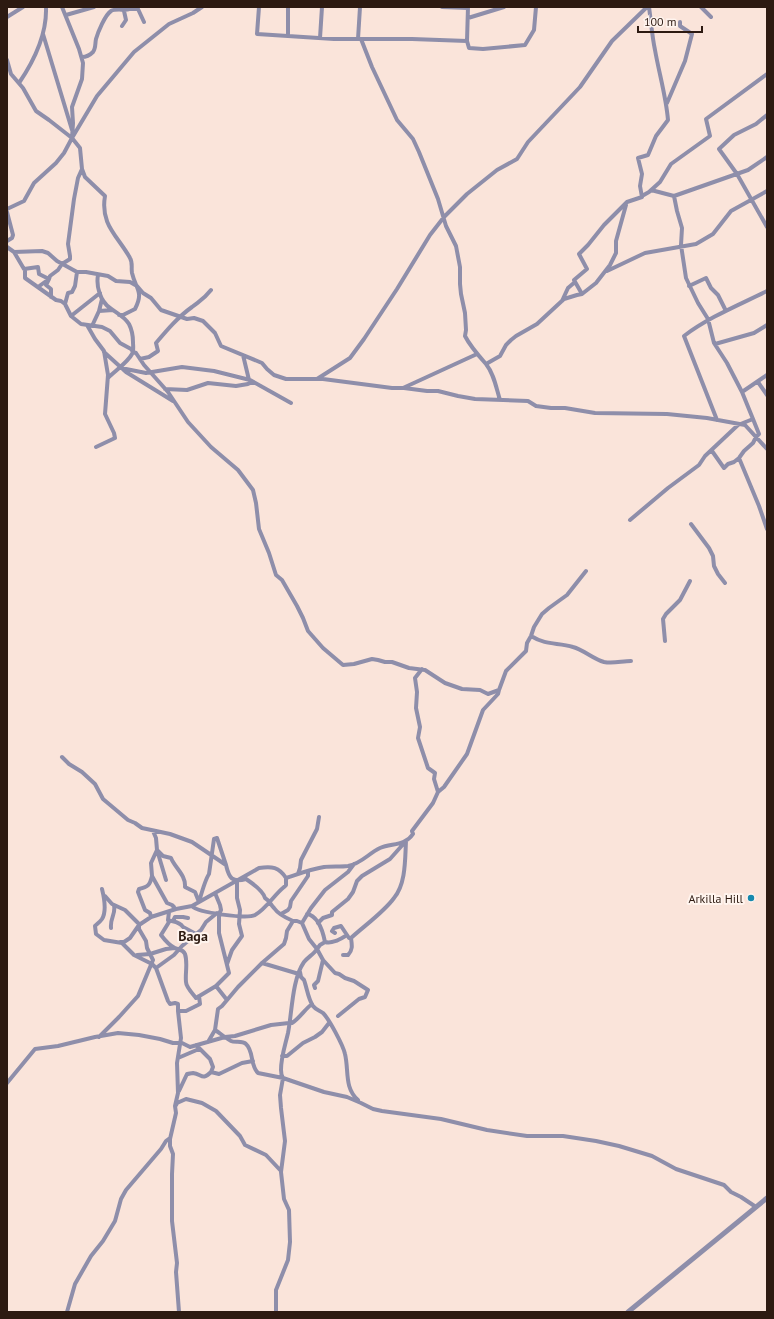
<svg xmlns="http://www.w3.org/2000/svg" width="774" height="1319" viewBox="0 0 774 1319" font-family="'PT Sans',sans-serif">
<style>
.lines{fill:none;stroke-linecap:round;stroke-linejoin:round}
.minor{stroke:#8e8eaa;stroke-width:4}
.tertiary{stroke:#8e8eaa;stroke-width:5}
.poi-dot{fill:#1689ae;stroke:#fff4ee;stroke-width:1.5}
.labels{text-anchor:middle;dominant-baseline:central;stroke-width:4;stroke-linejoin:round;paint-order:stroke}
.poi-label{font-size:12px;fill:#2d1a11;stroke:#fff4ee;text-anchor:end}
.quarter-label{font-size:14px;font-weight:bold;fill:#2d1a11;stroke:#fff4ee}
</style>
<rect width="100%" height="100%" fill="#fae4da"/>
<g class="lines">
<path class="minor" d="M259,7L257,34L334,39H412L467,41
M442,7L468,8
M468,7L467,41L469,48L483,49L525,45L534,30L536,7
M701,7L711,17
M130,9H138L144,22
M66,15L94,7
M7,17L23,7
M468,18L504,7
M122,26L126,20L124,11
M43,34L72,130
M288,36V7
M320,38L322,7
M358,39L360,7
M361,39L372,67L397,120L413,139L419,152L438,199L446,226L456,246L460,267V284L461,294L465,313L466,330L465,336C470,346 478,355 486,364C494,374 496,387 500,400
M82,57C86,57 90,55 93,52C96,48 95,43 96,39C98,32 105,15 111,11C116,8 125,11 130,9L131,7
M7,60L11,74L23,88L36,111L49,120L72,138L97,96L134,52L169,24L193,13L202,7
M19,83C34,61 47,34 46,7
M667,103L685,61L692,34L680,26V22
M767,115L756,124L734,135L719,149L737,174L767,227
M82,169L85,177L105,196C100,225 118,236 130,258C133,263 131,268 132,273C136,290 144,291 135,309L123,315H119
M651,190L674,196L748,170L767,157
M642,196L649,192L660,182L671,164L710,136L706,119L767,74
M674,196L677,211L682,228L681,245L686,278L698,303L708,319L714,343L727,363L742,392
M7,209L24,201L34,183L56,163L64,153L72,138L73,123L72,107L82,79L83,63L79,49L62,7
M7,212L13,235L12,238L7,241
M7,247L14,252L42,251L48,253L57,261L77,272H86L108,276L116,281L130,282L137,286L143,293L151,298L161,310L187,319L194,318L203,321L215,333L221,346L262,363L267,369L274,375L286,379H323L392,388H404L427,391H438L458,396L475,399L528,401L536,406L551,408H565L595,413L667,414L707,418L745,425L767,449
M14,252L24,269L38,267L39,274L49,279L46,285L51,289V297
M25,269V278L56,300L61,301L65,304L71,316L81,324L102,327L110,331L120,343L131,349L133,352L136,353L144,365L168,392L188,422L211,447L238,470L253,490L256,503L259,529L269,553L276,575L282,580L297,606L303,618L308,631L323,648L343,665L354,664L372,659L378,660L385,662H392L409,668L425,670L445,683L462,689L480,690L488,694L499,690L506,671L526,651L527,643L531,636L534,627L542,614L549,608L567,595L586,571
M607,271L645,253L696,244L713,234L731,211L767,191
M98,275C96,286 100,301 110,308C117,313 125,317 129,324C132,330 133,336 133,342C133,346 134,351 132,354C128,362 115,371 108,378
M689,286L706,278L711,288L718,295L726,311
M38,287L49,279L50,276L58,270L62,264L70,259V256L68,244L74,199L78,178L82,169L80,148L72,138
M582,294L574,280L587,269L579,254L588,245L604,225L627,202L642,197L640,186L642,174L638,158L648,155L656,136L668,120C666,96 659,73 655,50C652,36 651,21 649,7
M562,301L568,288L575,282
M65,304L68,293L72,292L75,286L77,272
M99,311L102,299
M71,316L100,293
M87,325L95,339L104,351L108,375L105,414L114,433L115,438L96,447
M92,326L99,311L113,310
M715,344L754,333L767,325
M104,352L126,372L173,401
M243,355L249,380
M140,359L149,357L158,351L156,343C167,330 178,317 192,307C201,300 204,299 211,290
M486,364L500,356L506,345L511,340L516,336L537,324L564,299L577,295L582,294L596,283L610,265L616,253V241L626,205
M121,368L146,373L182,367L214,371L250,380L291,403
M317,379L350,358L364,339L397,289L430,235L444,217L467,194L497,170L517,159L528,142L580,87L612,41L647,7
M758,382L767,395
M403,388L477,354
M165,389L187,390L208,383L236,386L248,384L253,382
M717,420L684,336C709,317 739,305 767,291
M712,451L724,468L728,464L734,462L739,458L744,451L753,443L756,437L759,434L753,419
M739,458L759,506L767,529
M630,520L668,488L699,465L705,456L738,425L753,419L742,392L767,375
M691,524L709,548L713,556L714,566L718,574L725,583
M531,636C547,646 558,642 573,647C584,650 593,659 604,662C613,664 622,661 631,661
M665,641L663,619L666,614L680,600L690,581
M62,757L69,764L82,772L95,784L103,799L128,820L135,823L142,828L170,834L192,842L226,865C229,878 232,883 246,879C252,883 263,891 265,898C270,901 270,904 274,908C278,914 286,918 293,921H297L302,923L309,939L317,949C314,954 308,957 304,962C292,979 292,1013 288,1033C285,1046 281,1057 281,1070C281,1073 281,1075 283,1078L324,1092L347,1097L361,1103L373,1109L382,1111L441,1119L487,1130L527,1136H563L596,1141L619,1146L652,1156L676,1169L724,1185L731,1192L741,1197L756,1207
M438,792L444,787L467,754L483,710L498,694L499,690
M153,831L156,838L157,850L166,880
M298,874L300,868L301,860L317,829L319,817
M102,889C104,897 107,911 102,919C100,922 97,924 95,926L96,934L104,940L122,943L134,955L152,964L156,968L168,1001L170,1004L175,1003L178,1004V1011L181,1038L177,1063L178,1093L175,1106L176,1113L170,1139V1146L173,1154L172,1174V1221L177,1263L176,1272L179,1312
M215,893L220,905L221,910L219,914V933L229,973L216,986L227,1000
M199,902C201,895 205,880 209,874L214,839L217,838L226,865
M192,906C198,913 247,919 255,915C266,909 274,895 284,887L286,885V878
M173,910L174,907L172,905L167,903L152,876L151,863L157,850L163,856L171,858C175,868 186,875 185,887L195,892L199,902
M169,912L168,920C173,922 179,921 183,927L196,934
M281,914L288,910L290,907L291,901L308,876V872
M307,914C318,916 323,932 325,942
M151,917L150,913L145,910L138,892L139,889C148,887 150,885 152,876
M168,920L169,922L161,935C164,939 170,946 175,948C179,950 183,949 185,954C188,963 185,973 186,982C186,987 193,994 196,998L216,986
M173,921L175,917H183L188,918
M302,923L311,908L325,890L348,872L354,864
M318,923L323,918L332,915V912L348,899L353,892L357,881L362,876L390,859L406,841C405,859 406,884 394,898C384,912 364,926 351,938H349L347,935C340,939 333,944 325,942L320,945L317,949L323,960L335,973L339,974L345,978L354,981L368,990L365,997L359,999L338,1016
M111,928C110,917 116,915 114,905
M335,933L332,931L334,928L341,926L347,935
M120,942H124L130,938L139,925L151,917L176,909L192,906L259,868C272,866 279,867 286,878C298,874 311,869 324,867C332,866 340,867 348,866C361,864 369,853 380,848C392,843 405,846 413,834L412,831L433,803L438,792L434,779L435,773L428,768L418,738L420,727L416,708L417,692L415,678L422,669
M137,955L150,954L166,949L175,948
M343,955H348C353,950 352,945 351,938
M262,963L299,974
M227,964L232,950L242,936L239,924L240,910L237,898V881
M156,968L174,955L182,946L201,930L206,922L217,913
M300,972L301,977L304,980C307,988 308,999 313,1006C316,1010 319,1010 323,1013C329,1019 343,1045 345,1054C349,1070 344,1088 358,1100
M315,988L314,985L318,981L323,960
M178,1011H186L200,1004L199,996
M290,1021L292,1023C300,1018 304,1010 312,1004
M215,1030C220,1033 225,1038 231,1041C235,1043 242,1040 246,1044C254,1051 250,1066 258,1073L283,1078L280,1095L281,1108L285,1141L281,1172L284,1199L289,1210L290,1242L288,1260L276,1290V1312
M99,1037L119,1017L138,996L153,960L147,948L146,941L139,929V924L125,910L112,904L105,896
M180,1042L190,1047L225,1037L235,1036L271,1025L289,1023
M208,1042L215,1030L218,1009L222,1006L238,987L262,963L284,944L286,938L287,931L293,921
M196,1045L210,1059L213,1067L211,1072
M282,1056H287L303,1043L315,1037L322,1032L329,1023
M178,1058L199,1049
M7,1083L35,1049L58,1046L95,1037L118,1033L139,1035L160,1039L173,1043H180
M179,1091L187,1074C189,1074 191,1073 193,1073C202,1074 202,1081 211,1072L219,1074L242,1063L253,1061
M176,1105L177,1103L186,1099L202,1103L216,1111L240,1136L245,1145L266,1155L281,1171
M67,1312L75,1284L91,1256L103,1241L115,1221L121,1199L126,1190L161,1149L166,1141L170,1138"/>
<path class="tertiary" d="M628,1312L767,1198"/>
</g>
<circle class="poi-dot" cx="751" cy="898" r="4"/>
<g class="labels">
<g class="poi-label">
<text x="743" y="898">Arkilla Hill</text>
</g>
<g class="quarter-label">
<text x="193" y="936">Baga</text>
</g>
</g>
<rect width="774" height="1319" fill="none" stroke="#2d1a11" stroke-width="16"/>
<path d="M638 26v6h64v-6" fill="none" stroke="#2d1a11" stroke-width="2"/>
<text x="644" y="26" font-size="12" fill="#2d1a11" stroke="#fff4ee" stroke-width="3" paint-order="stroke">100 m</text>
</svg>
